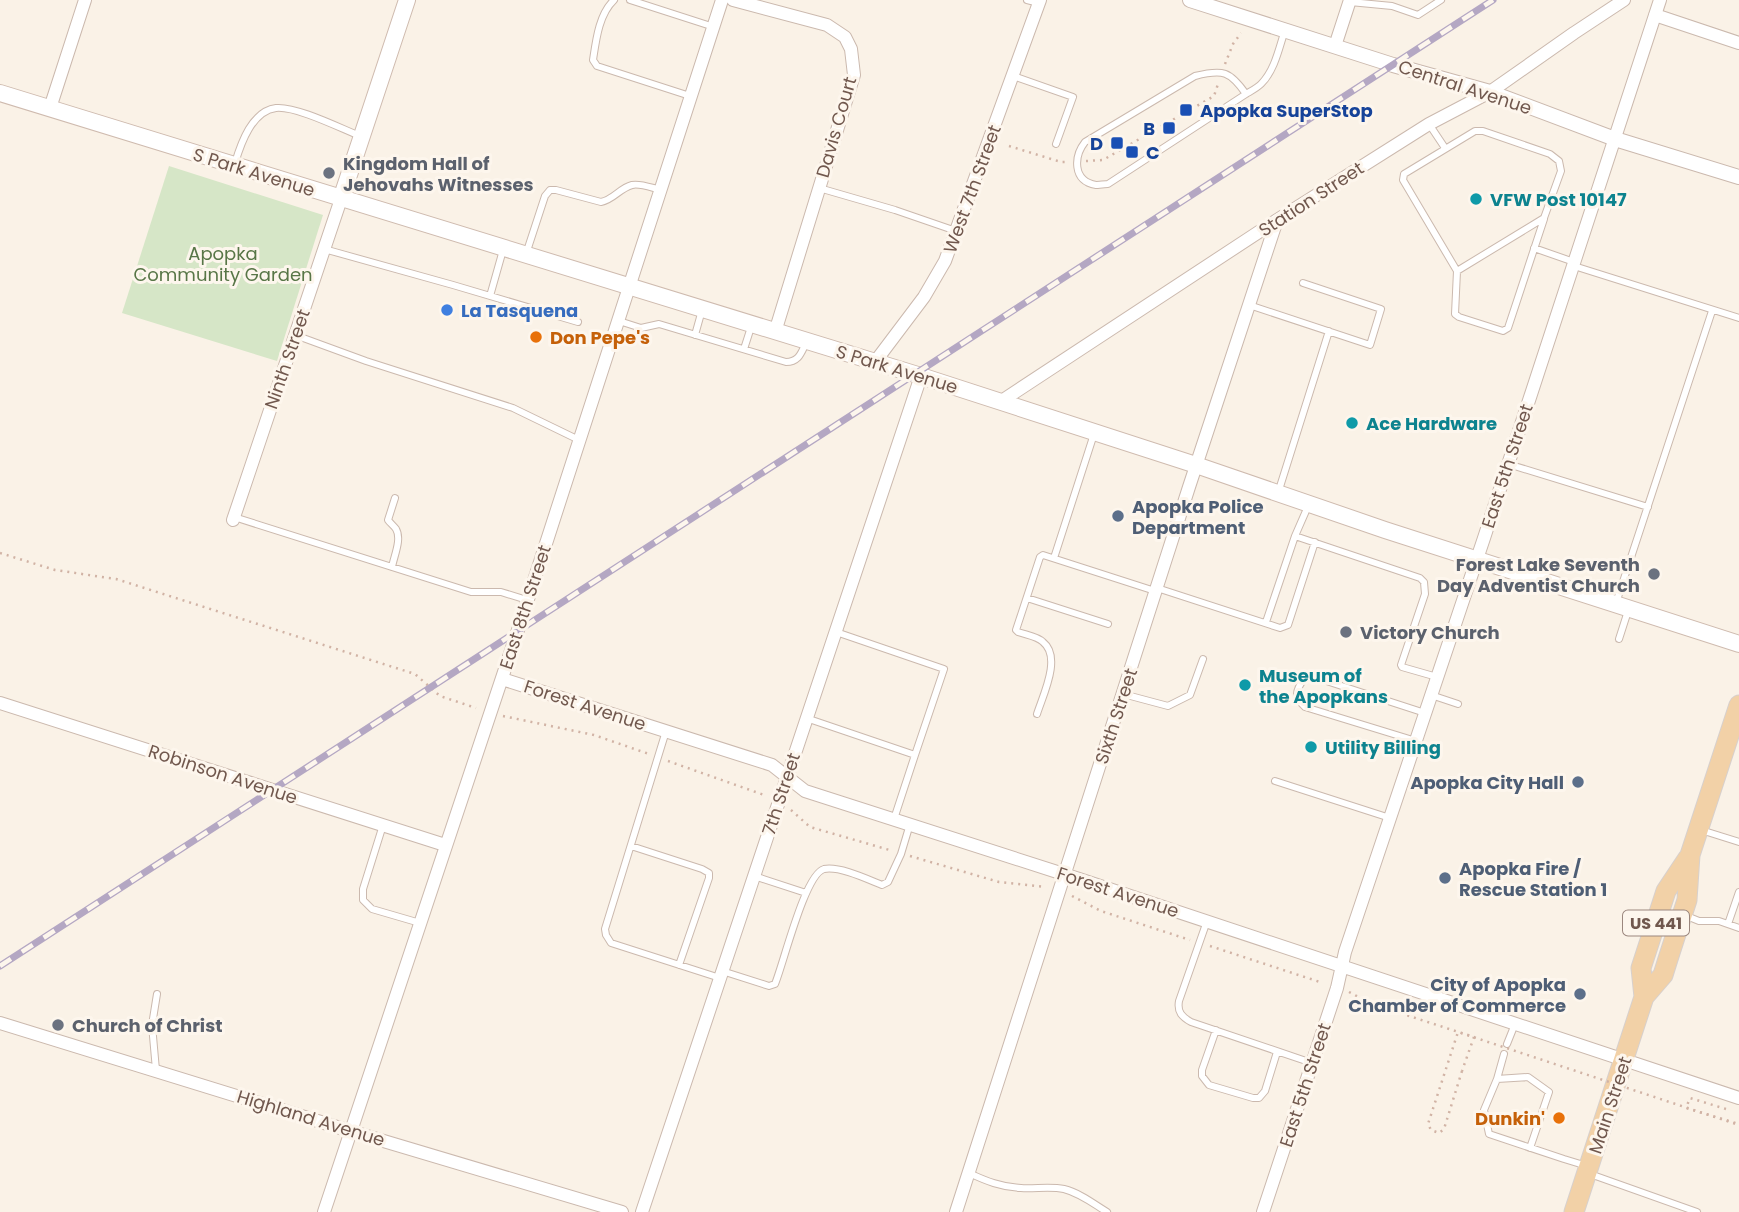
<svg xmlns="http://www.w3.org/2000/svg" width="1739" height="1212" viewBox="0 0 1739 1212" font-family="Poppins,sans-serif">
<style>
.green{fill:#d6e6c7}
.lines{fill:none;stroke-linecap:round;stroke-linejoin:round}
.service-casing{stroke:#cbb9ae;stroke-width:8}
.minor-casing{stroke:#cbb9ae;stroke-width:14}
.tertiary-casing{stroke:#cbb9ae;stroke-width:16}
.secondary-casing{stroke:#cfbbaf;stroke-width:18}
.primary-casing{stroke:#d7d0cd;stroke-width:21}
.path{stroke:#d1b3a5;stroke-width:2.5;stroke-dasharray:2 5;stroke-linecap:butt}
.service{stroke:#fff;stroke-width:6}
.minor{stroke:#fff;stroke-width:12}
.tertiary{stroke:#fff;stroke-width:14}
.secondary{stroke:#fff;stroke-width:16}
.primary{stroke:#f2d1a7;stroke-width:19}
.rail-casing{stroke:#b4a7c3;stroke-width:7}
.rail{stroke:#fdf6ed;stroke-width:4.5;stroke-dasharray:13;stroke-linecap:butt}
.path-bridge{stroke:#d1b3a5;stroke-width:2.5;stroke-dasharray:2 5;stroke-linecap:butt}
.transit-dot{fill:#1a4fb4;stroke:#fdf6ed;stroke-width:2.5}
.worship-dot{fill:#6b7280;stroke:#fdf6ed;stroke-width:2.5}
.culture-dot{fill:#0f9aa8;stroke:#fdf6ed;stroke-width:2.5}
.shop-dot{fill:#3f7fe0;stroke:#fdf6ed;stroke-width:2.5}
.food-dot{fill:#e8710a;stroke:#fdf6ed;stroke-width:2.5}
.service-dot{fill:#5c6f8a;stroke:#fdf6ed;stroke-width:2.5}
.labels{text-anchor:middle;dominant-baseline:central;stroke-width:6;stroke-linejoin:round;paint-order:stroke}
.shield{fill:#fdf6ed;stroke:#9b877e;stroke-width:2}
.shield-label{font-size:16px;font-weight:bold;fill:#71584e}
.street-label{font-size:18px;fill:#71584e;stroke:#fdf6ed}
.transit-label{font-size:18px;font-weight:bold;fill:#164399;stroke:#fdf6ed;text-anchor:start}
.worship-label{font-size:18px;font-weight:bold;fill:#5b616d;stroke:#fdf6ed;text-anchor:start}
.culture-label{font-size:18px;font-weight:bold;fill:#0d838f;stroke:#fdf6ed;text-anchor:start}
.park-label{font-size:18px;fill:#587647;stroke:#fdf6ed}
.shop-label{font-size:18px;font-weight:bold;fill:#366cbe;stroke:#fdf6ed;text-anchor:start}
.food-label{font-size:18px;font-weight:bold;fill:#c56008;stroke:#fdf6ed;text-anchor:start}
.service-label{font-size:18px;font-weight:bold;fill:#4e5e75;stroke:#fdf6ed;text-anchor:start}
</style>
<rect width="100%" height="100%" fill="#faf2e7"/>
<path class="green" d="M169,166L323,215L277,361L122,313Z"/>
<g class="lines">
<defs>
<path id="service" d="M614,0C599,14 596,40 593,60L597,66L690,96
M630,0L714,27
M1027,0L1039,3
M1350,2L1392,6L1418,15L1441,0
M1013,76L1073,97L1056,144
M1246,94C1230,71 1223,69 1195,76L1085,142C1074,156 1072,181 1096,185C1097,185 1107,184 1108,184L1246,94C1251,91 1257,88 1261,84C1275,70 1279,48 1285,30
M1429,124L1445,148
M1475,131H1483L1550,154L1559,161L1561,171L1544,218L1457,271L1403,180L1404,174Z
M235,163C241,143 252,111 276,108C296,106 340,128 360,136
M819,188L895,210L956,231
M1534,248L1574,262
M324,249L453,285L578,322
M526,254L545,196L550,190H556L601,202C613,200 620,188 632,185C640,183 652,188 661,190
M1574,266L1739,318
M1457,271L1455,314L1459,317L1503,331L1508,328L1544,219
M490,296L503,250
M1249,305L1370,345L1381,309L1303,283
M619,321L641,328L659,324L786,362C799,362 801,353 806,343
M295,335L366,361L513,408L579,440
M695,335L702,310
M744,349L752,324
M1508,464L1648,507
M1278,493L1329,331
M1309,504L1295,536L1420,578L1424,582L1425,594L1401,665L1402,667L1437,677
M234,517L471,592H501L527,600
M1054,558L1094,434
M392,567C394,556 402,539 396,529C394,526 390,523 388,520L395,498
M1157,588L1280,628L1288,625L1315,542
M1027,598L1108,624
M1616,603L1712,311
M1266,622L1295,536
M836,632L944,669L915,755
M1619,639L1628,611
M1123,694L1168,706L1190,695L1203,659
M1431,695L1458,704
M1037,714C1043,695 1062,657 1043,642C1037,636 1026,635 1018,632L1016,630L1040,557L1043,555L1155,591
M806,718L915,755L894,819
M666,731L605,929L606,935L611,943L720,978
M1416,741L1305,707C1294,697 1295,691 1304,679L1314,677L1425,713
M1275,781L1390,818
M383,825L363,889V900L372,909L420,923
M1701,830L1739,842
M631,846L702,869L709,873V878L679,965
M754,876L806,893
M1684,915L1699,921H1719L1739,928
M1207,921L1179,1001C1177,1012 1182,1017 1191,1022L1312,1063
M1728,924L1739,892
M722,971L769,986L775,984C784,962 805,874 824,869C840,866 867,879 882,885L888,882L901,854L910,824
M1216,1030L1202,1070V1076L1209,1085L1253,1098H1259L1265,1091L1277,1052
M1507,1044L1515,1024
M156,1070L152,1025L157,994
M1497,1079L1504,1054
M1530,1148L1549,1092L1528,1077L1497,1079L1484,1110L1489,1134L1564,1159L1587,1166
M969,1173C986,1181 1001,1187 1021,1188C1035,1189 1050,1186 1064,1189C1080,1193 1094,1204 1107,1212
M1590,1174L1697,1212"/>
<path id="minor" d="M733,0L827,25L845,37L851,49L854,75L775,332
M1655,15L1739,43
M1335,46L1350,0
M50,108L85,0
M875,362L924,297L945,261L1040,0
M1000,402L1277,220L1429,124L1490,92L1574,33L1624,0
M233,520L341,199
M502,679L772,765L805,791L1079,879L1739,1098
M0,703L445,845
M0,1023L350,1131L622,1212
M324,1212L518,630L722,0
M642,1212L921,376
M956,1212L1189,487L1277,220
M1263,1212L1337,988L1345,952L1484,538L1660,0"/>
<path id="tertiary" d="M1190,0L1393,65L1490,92L1615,139L1739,177"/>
<path id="secondary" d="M0,93L921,376L1196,465L1385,530L1739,644
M341,199L407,0"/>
<path id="primary" d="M1644,997L1641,968L1666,891L1688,858
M1574,1212L1644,997L1663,975L1668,959L1687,900L1690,855L1739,705"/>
</defs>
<use href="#service" class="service-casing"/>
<use href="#minor" class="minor-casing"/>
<use href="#tertiary" class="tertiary-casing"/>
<use href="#secondary" class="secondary-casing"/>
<use href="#primary" class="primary-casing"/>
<path class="path" d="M1225,64L1233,44L1241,33
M1009,146L1061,162H1066
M1086,161L1103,160L1214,96L1218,84
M0,553L55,570L116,579L415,674L440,696L476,708
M503,716L594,735L649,754
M668,761L767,796
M791,810L810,827L893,851
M910,856L999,882L1046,887
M1072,896L1101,911L1190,940
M1210,946L1323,983
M1349,992L1372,1004L1474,1037L1462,1071
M1726,1109L1690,1098L1686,1108L1739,1124"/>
<use href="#service" class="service"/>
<use href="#minor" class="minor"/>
<use href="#tertiary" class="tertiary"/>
<use href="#secondary" class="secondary"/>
<use href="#primary" class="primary"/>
<defs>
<path id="rail" d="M0,966L1493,0"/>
</defs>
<use href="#rail" class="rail-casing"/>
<use href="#rail" class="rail"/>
<path class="path-bridge" d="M1462,1071L1444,1129L1439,1133L1431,1130L1428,1124L1458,1032L1739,1125"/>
</g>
<g class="transit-dot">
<rect x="1179" y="103" width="14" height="14" rx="3.5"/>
<rect x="1162" y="121" width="14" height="14" rx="3.5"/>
<rect x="1110" y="136" width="14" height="14" rx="3.5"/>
<rect x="1125" y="145" width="14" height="14" rx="3.5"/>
</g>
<g class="worship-dot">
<circle cx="329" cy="173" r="7"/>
<circle cx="1654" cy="574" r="7"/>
<circle cx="1346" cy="632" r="7"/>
<circle cx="58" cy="1025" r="7"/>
</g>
<g class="culture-dot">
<circle cx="1476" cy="199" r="7"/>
<circle cx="1352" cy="423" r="7"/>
<circle cx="1245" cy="685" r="7"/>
<circle cx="1311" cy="747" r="7"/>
</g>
<circle class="shop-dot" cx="447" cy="310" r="7"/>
<g class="food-dot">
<circle cx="536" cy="337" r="7"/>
<circle cx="1559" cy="1118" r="7"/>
</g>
<g class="service-dot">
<circle cx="1118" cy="516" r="7"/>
<circle cx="1578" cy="782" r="7"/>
<circle cx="1445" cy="878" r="7"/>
<circle cx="1580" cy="994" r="7"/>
</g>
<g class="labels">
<rect class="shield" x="1623" y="910.5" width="66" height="25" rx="5"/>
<g class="shield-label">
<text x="1656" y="923">US 441</text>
</g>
<g class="street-label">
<text transform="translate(1465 87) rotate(18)">Central Avenue</text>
<text transform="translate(836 127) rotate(-74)">Davis Court</text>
<text transform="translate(254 172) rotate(17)">S Park Avenue</text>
<text transform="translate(972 189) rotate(-70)">West 7th Street</text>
<text transform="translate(1311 199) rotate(-33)">Station Street</text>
<text transform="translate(287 359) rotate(-71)">Ninth Street</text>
<text transform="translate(897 369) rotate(17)">S Park Avenue</text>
<text transform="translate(1507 466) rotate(-72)">East 5th Street</text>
<text transform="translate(525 607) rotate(-72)">East 8th Street</text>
<text transform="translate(585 705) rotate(18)">Forest Avenue</text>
<text transform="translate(1116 716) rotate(-72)">Sixth Street</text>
<text transform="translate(223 774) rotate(18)">Robinson Avenue</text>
<text transform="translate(781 794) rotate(-72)">7th Street</text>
<text transform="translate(1118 892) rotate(18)">Forest Avenue</text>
<text transform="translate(1305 1085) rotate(-72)">East 5th Street</text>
<text transform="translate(1610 1105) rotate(-72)">Main Street</text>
<text transform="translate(311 1118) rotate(17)">Highland Avenue</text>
</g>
<g class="transit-label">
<text x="1200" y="110">Apopka SuperStop</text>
<text x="1155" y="128" text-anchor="end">B</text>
<text x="1103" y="143" text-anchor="end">D</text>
<text x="1146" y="152">C</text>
</g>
<g class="worship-label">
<text x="343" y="163">Kingdom Hall of<tspan x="343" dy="21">Jehovahs Witnesses</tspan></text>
<text x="1640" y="564" text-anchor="end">Forest Lake Seventh<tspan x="1640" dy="21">Day Adventist Church</tspan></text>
<text x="1360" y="632">Victory Church</text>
<text x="72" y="1025">Church of Christ</text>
</g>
<g class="culture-label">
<text x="1490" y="199">VFW Post 10147</text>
<text x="1366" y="423">Ace Hardware</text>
<text x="1259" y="675">Museum of<tspan x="1259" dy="21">the Apopkans</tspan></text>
<text x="1325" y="747">Utility Billing</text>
</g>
<g class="park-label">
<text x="223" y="253">Apopka<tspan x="223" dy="21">Community Garden</tspan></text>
</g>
<g class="shop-label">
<text x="461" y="310">La Tasquena</text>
</g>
<g class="food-label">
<text x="550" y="337">Don Pepe's</text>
<text x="1545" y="1118" text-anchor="end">Dunkin'</text>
</g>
<g class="service-label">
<text x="1132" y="506">Apopka Police<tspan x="1132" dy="21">Department</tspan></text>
<text x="1564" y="782" text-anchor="end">Apopka City Hall</text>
<text x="1459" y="868">Apopka Fire /<tspan x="1459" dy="21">Rescue Station 1</tspan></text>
<text x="1566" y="984" text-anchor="end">City of Apopka<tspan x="1566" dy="21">Chamber of Commerce</tspan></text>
</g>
</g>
</svg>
